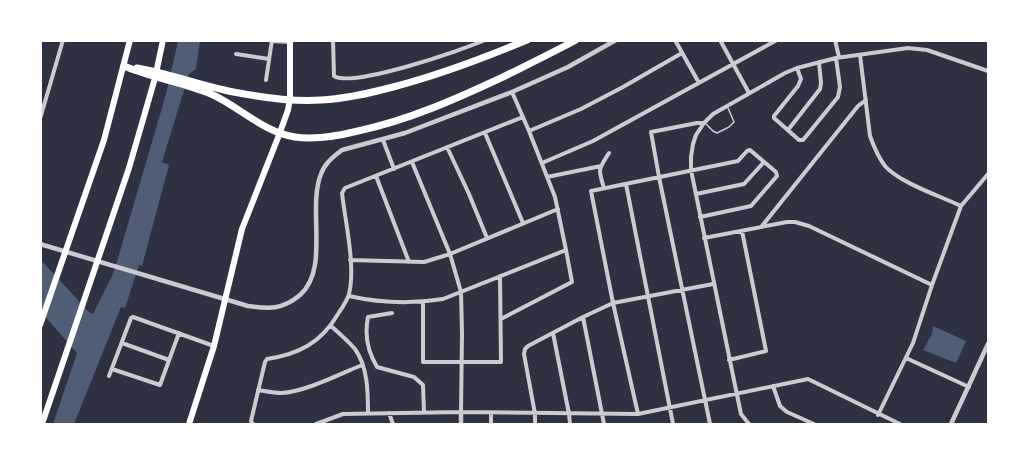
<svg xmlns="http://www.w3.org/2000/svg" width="1029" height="465" viewBox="0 0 1029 465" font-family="'Open Sans',sans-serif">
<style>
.water{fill:#4f5d75}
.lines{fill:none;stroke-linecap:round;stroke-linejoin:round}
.service{stroke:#caccd0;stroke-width:1.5}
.minor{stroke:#caccd0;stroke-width:4}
.tertiary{stroke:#caccd0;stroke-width:4.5}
.primary{stroke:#fff;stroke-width:6}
.trunk{stroke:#fff;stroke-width:6}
.motorway{stroke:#fff;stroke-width:7}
</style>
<rect width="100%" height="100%" fill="#2d3142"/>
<path class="water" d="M178,41H200L196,69L189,74L162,162L169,165L142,266L139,265L125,308L121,307L74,424H53L77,353L41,312L40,259L90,313L93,314L112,276L118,258L166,94Z
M933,326L966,341L956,363L923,350L932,334Z"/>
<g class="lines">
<path class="service" d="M705,123L713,131L717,133L729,127L734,122L728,108"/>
<path class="minor" d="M333,40L334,76C353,88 462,50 485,40
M675,40L699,83
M720,40L749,93
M835,40L839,57
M272,41L289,42
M236,54L269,59
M860,55L870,136C874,147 878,157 885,166C900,183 940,196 961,206
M797,68L801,79L798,86L774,116V118L799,140H803L838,97L840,87L836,58
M266,80L272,40
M40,119L63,40
M703,123H697L651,132L659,177L710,424
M788,130L820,89L821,83L819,62
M529,131L581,109L623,87L682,53
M485,133L523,223
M383,140L394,169
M447,147L469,194L487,238
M412,162L450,254L461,292L462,333L461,412
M542,163L593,141L777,40
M376,176L409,262
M547,177L601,166
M626,184L673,424
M604,188C598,169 598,170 609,153
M696,194L744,184L764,162
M762,226L858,106L866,100
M704,238L787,222H795L809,226L932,285
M350,260L424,262L450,254L558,209
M349,296C380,303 412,304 443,299L566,250L555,197L529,131L512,92
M423,302V362H501L500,276
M392,313L368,317C364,336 368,352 377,367L414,377L423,385L424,413
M583,317L604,424
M501,319L572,282L566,250
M331,326C339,333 348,341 355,349C368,367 368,393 368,413
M553,333L569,414L570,424
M122,343L169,360
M906,358L969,387
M729,360L766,351L742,231
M112,369L160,385L179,333
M109,376L131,318L133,317L214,346
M773,386L780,406L787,412L814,424
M258,390C265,391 274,393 281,393C305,392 340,374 362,365
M389,413L393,424
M638,414L613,303L591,191L738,161L747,151L750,150L776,172L777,176L751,206L700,217
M878,415L913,343L932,285L961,206L988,174
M253,424L251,421L265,362L267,359C299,354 321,343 338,314C342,308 347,301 349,294C356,266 345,221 342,193L345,188L523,117
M316,424L343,414L461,412L638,414L808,379L900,424
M491,424V413
M535,424V414L524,354L525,349L528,346L583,317L613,303L713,284
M749,424L741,414L737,395L691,170V157L693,144L696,135L704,123L713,114L785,73L797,68L836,58L908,48L927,50L988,71"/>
<path class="tertiary" d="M40,244L248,306C269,309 282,310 300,295C330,269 307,209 321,174C325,163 333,157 342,150L405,133L512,92L568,67L616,40
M461,424V412
M951,424L988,344"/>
<path class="primary" d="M189,424L214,346L242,229L279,135L288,110L290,98V40"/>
<path class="trunk" d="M40,325L104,140L130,40
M42,424L129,168L155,78L163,40"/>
<path class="motorway" d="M124,66C152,78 183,82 211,94C240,107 263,132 295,137C316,140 338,136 358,131C409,120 456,99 503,77C527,65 552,53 576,40
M137,68C172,74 205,87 239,93C266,98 295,102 321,100C346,99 370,93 393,87C439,75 484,58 527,40"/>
</g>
<rect width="1029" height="465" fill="none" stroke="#ffffff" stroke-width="84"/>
</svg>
